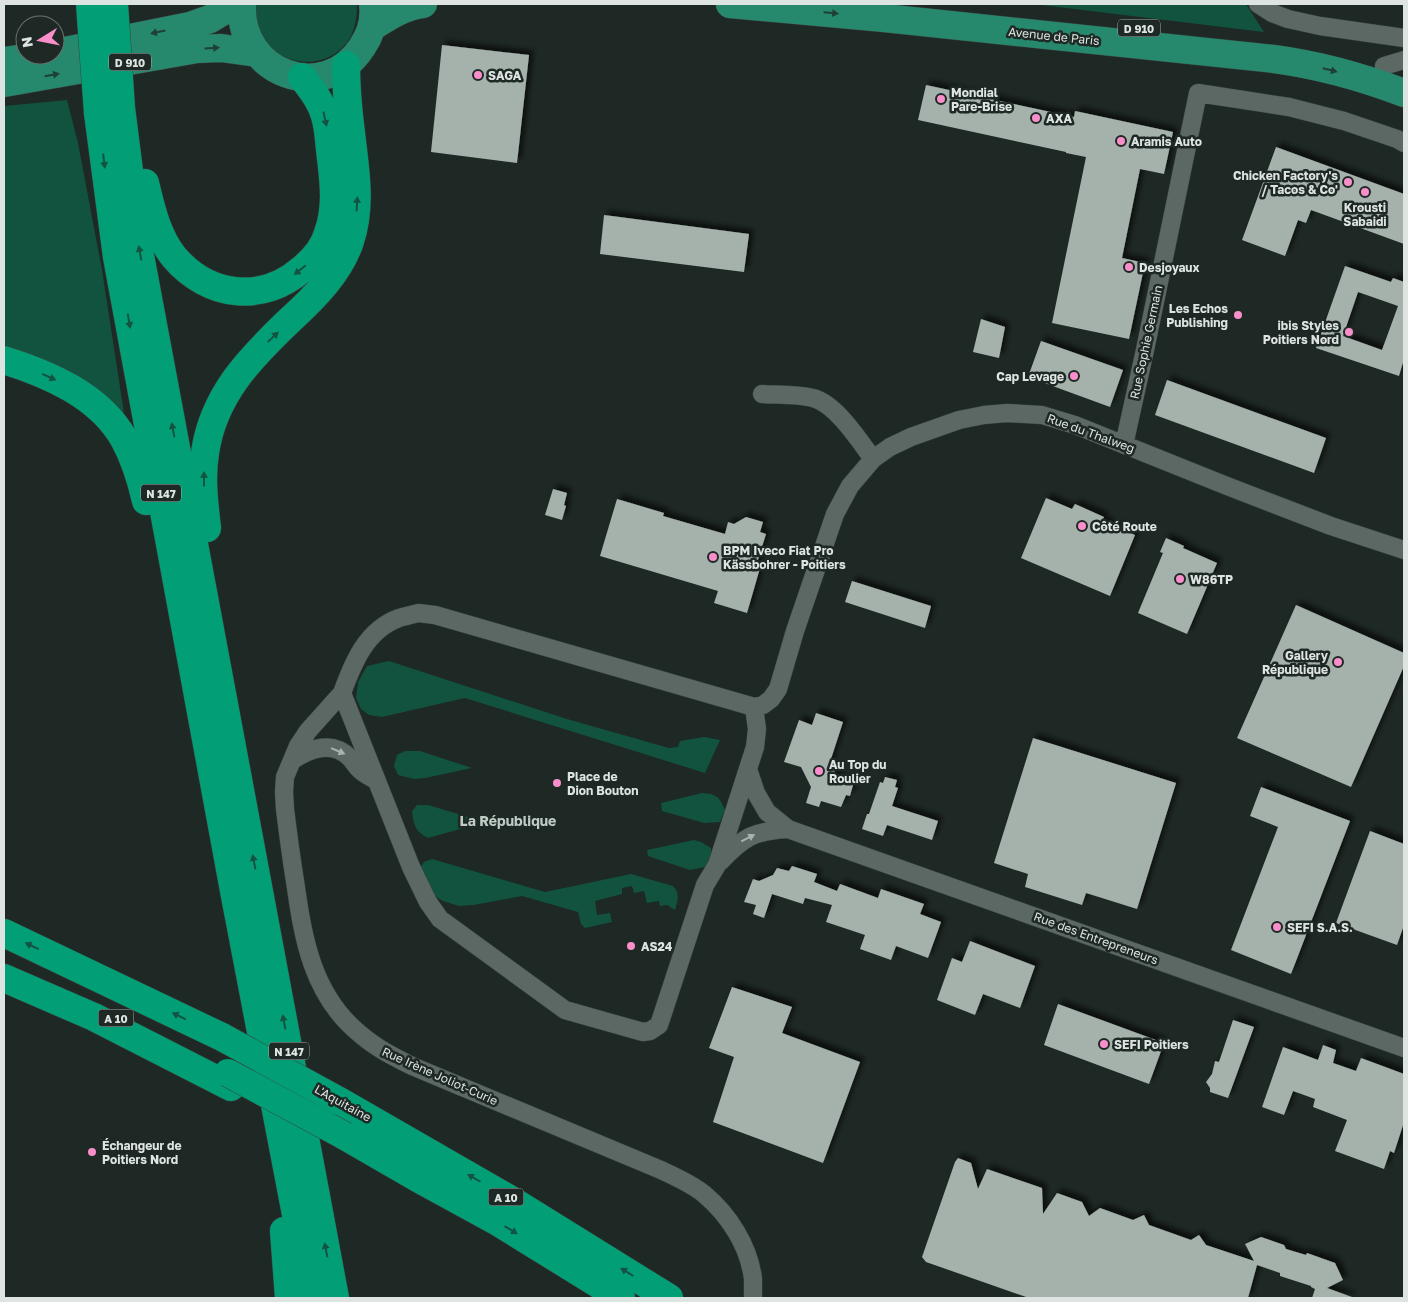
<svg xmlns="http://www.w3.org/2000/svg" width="1408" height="1302" viewBox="0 0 1408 1302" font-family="'Golos Text',sans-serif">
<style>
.green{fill:#11533e}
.building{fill:#a5b2ac;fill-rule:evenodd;filter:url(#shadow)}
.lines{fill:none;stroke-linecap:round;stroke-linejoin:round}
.street-casing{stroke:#3b4440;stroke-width:19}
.primary-casing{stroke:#3b4440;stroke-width:29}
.highway-casing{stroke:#3b4440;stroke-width:29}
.street{stroke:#5c6863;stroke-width:18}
.primary{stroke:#26896e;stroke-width:28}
.highway{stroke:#029f76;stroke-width:28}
.highway-bridge-casing{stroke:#3b4440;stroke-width:29;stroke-linecap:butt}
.highway-bridge{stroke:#029f76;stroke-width:28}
.oneway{fill:#204036}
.oneway2{fill:#145241}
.oneway3{fill:#a9b2af}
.poi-dot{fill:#f98fca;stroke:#1e2824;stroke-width:2}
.labels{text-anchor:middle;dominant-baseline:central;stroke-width:5;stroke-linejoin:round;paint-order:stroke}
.shield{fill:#1e2824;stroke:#a4aca8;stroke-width:1}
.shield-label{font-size:11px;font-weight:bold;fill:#dde4e1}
.street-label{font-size:12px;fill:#dde4e1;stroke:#1e2824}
.poi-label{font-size:12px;font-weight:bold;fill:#dde4e1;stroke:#1e2824;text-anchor:start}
.neighbourhood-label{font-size:14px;font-weight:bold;fill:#bfccc6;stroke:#1e2824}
</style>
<defs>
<filter id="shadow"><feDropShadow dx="4.5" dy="-4.5" stdDeviation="2.5" flood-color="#0009"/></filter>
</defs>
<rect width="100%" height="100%" fill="#1e2824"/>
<path class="green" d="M255,4H357C357,15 356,24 352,34C334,72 279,70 260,34C255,26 256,13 255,4Z
M1033,4H1246L1264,32Z
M67,100L78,143L102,270L124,413L110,403L4,349V106Z
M389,661L567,719L669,748L678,747L680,741L704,737L720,740L705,773L465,698L382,717L369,715L361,709L356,698L358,682L367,666Z
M405,751H420L472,768L425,778L414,779L398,775L394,766L397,755Z
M702,793C716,794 719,796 725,810L720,822L704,823L662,811L661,803Z
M417,805H428L485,822L428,838C415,831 414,826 412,811Z
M694,840L701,842L711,848V859L705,867L690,870L648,856L647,850Z
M432,859L545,892L631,874L673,886C681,894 677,901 675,910L667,905L660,906L659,901L647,903L644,891L634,893L632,886L622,888V894L595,901L597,915L610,913L612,922L585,928L581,924L578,912L522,896L474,905L459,906L443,901L431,894L420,868L424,862Z"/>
<path class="building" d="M442,45L529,55L517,163L431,152Z
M926,85L1074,117L1075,111L1173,132L1164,174L1140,169L1122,258L1145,263L1129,339L1052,323L1086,157L1066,153V152L918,120Z
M1276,147L1404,194V244L1311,210L1306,223L1298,220L1285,256L1242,240Z
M604,215L749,234L744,272L600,254Z
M1345,266L1391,282L1393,278L1404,282V359L1399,376L1316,348ZM1358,292L1398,306L1382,350L1343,336Z
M981,319L1005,327L999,358L973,352Z
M1041,341L1123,370L1110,407L1028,377Z
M1167,380L1326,438L1314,473L1155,415Z
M553,489L567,493L564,505L566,506L562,520L545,515Z
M1046,498L1072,509L1075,504L1104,517L1102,521L1135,535L1110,596L1021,558Z
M617,499L664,513L663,516L725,534L728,522L734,524L746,517L763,522L760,532L766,534L756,566L760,568L747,613L714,603L718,591L600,556Z
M1166,538L1184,546L1183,548L1217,563L1187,634L1138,613L1163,553L1160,552Z
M852,581L931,606L925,628L845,602Z
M1296,605L1404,653V666L1351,787L1237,738Z
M816,713L843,722L830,762L839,780L853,785L850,796L846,795L841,807L821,801L819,807L806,803L811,787L801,767L784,762L799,720L812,725Z
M1033,738L1176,783L1137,909L1086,893L1082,905L1025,887L1028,874L994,863Z
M885,777L897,780L895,787L898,788L892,806L938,821L932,840L887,825L883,836L862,829L867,814H869L880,782L883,783Z
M1261,787L1350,821L1291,974L1231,950L1278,827L1250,816Z
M1370,831L1404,844V925L1397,945L1336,923Z
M792,866L817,874L814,882L837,891L840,884L878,898L881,889L924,904L920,914L941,922L928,958L896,946L891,960L860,949L865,935L826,922L832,905L805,898L803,904L772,894L764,918L753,914L756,905L744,902L753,879L759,881L773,875L777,868L789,871Z
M970,941L1035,966L1020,1008L983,994L975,1015L937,1000L952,958L962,962Z
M732,987L792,1007L782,1033L860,1062L823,1163L713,1122L734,1057L709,1048Z
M1058,1004L1164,1043L1149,1084L1044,1045Z
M1233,1020L1254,1027L1228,1098L1210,1092V1088L1206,1082L1212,1074L1215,1061L1219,1062Z
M1323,1045L1336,1050L1333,1063L1356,1071L1361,1058L1404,1074V1122L1394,1153L1390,1151L1384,1169L1335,1151L1347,1120L1313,1107L1315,1099L1293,1091L1284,1115L1262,1107L1283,1047L1318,1060Z
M958,1158L971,1163L978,1189L987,1169L1042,1188L1043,1214L1057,1193L1082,1202L1089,1216L1100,1208L1133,1220L1144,1215L1149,1225L1191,1240L1199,1235L1206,1245L1254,1261L1245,1244L1261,1237L1284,1245L1286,1249L1306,1255L1307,1253L1335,1263L1343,1280L1327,1288L1352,1297V1298H1312L1315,1289L1311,1287V1286L1283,1277L1280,1276V1273L1257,1265L1248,1298H1029L926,1262L922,1257L955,1162Z"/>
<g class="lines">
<defs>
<path id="street" d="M1258,4L1272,13L1288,19L1320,26L1404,38
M1384,66L1404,60
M762,394C779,395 796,394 813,398C836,404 859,440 873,459
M1124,445L1145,350L1198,93L1289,107L1344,121L1397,139L1404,143
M418,613L435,615L754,707L757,729L755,747L717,865L705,885L659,1025L650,1031L643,1032L565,1010L440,919L428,902L411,867L342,693C353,663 366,630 399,618C405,616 412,615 418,613Z
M342,693L308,731L298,746L285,777L284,792L285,809C288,833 291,857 295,881C303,938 312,995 360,1034C376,1048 394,1057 412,1066L661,1170C676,1177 692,1184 704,1194C729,1215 749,1246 753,1279C753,1285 753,1292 753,1298
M754,707L763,705L771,699L778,689L795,631L835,514L850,486L873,459L890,447L911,437L959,420L984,415L1007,413L1042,415L1075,425L1227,486L1331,526L1404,550
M293,760C311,748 333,740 350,758C354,762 356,767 360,770C365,775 371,777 377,781
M748,769L756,793L767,812L788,829L1404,1048
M720,862C743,837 754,831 788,829"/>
<path id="primary" d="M242,4C238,73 324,106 362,47C371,34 375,19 373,4
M730,4L884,18L1274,59C1319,65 1362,77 1404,93
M372,27C388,17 404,6 423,4
M55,53L190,26L210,19L235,4
M4,61L45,55
M4,83L197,49L221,48L257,53"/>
<path id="highway" d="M121,108L139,250L335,1298
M98,113L117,257L235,896L312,1298
M145,183C151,208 157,236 174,257C208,297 262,304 302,269C313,260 324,247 328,233C337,208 334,183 331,158C329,144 329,129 325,116C321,101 311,89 302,77
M4,360C49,374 100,396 124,439C135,459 141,479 146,501
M207,528C204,503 201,477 205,453C213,395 251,357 291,319C314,298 340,272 350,241C362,205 355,169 351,133C348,110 346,87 346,65
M4,933L222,1037
M4,978L94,1017L231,1087
M339,1101L511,1200L669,1298
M345,1136L423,1181L498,1222L621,1298
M284,1231L289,1298"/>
</defs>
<use href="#street" class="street-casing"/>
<use href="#primary" class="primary-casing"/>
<use href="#highway" class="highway-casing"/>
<use href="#street" class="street"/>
<use href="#primary" class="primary"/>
<use href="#highway" class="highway"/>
<defs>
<path id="highway-bridge" d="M90,4L98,113
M114,4L121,108
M222,1037L339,1101
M228,1073L345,1136"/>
</defs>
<use href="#highway-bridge" class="highway-bridge-casing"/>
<use href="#highway-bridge" class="highway-bridge"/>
</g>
<defs><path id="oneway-solid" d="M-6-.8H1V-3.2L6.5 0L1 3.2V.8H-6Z" transform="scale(1.25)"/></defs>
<g class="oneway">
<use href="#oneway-solid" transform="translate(831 13) rotate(5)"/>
<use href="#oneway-solid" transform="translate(158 32) rotate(168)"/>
<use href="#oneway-solid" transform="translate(212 48) rotate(-3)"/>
<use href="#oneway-solid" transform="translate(1330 70) rotate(14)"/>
<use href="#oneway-solid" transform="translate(52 75) rotate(-10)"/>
</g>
<g class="oneway2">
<use href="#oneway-solid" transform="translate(325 119) rotate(78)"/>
<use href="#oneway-solid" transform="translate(104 161) rotate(83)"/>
<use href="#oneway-solid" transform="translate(357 204) rotate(-87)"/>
<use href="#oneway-solid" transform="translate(140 253) rotate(-100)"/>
<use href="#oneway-solid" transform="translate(300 270) rotate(141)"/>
<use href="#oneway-solid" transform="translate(129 321) rotate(80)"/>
<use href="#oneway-solid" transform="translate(273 337) rotate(-43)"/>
<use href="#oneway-solid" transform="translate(49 377) rotate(24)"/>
<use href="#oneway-solid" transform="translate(173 430) rotate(-101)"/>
<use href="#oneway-solid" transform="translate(204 479) rotate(-90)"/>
<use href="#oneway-solid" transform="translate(254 862) rotate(-101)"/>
<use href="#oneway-solid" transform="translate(32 946) rotate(-155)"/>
<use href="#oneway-solid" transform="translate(179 1016) rotate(-154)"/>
<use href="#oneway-solid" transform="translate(284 1022) rotate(-101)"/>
<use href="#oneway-solid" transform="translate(474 1178) rotate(-150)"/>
<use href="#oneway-solid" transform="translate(511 1230) rotate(31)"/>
<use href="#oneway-solid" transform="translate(326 1250) rotate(-101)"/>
<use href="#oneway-solid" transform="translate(627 1272) rotate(-148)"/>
</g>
<g class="oneway3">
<use href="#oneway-solid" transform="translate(338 751) rotate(23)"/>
<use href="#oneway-solid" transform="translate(748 838) rotate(-27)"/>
</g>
<g class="poi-dot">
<circle cx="478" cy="75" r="5"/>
<circle cx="941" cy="99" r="5"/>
<circle cx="1036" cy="118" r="5"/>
<circle cx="1121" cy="141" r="5"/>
<circle cx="1348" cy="182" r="5"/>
<circle cx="1365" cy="192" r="5"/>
<circle cx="1129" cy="267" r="5"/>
<circle cx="1238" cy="315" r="5"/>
<circle cx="1349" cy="332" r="5"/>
<circle cx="1074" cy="376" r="5"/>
<circle cx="1082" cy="526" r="5"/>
<circle cx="713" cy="557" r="5"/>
<circle cx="1180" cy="579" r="5"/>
<circle cx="1338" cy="662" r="5"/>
<circle cx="819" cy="771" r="5"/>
<circle cx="557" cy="783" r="5"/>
<circle cx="1277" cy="927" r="5"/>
<circle cx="631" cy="946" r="5"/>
<circle cx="1104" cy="1044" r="5"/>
<circle cx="92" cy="1152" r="5"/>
</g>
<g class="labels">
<g class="shield">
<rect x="1118" y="19.5" width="42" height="17" rx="4"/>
<rect x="109" y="53.5" width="42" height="17" rx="4"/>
<rect x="141" y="484.5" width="40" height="17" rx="4"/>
<rect x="98.5" y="1009.5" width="35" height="17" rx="4"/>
<rect x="269" y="1042.5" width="40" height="17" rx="4"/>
<rect x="488.5" y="1188.5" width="35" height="17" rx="4"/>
</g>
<g class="shield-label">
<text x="1139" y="28">D 910</text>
<text x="130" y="62">D 910</text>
<text x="161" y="493">N 147</text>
<text x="116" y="1018">A 10</text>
<text x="289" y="1051">N 147</text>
<text x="506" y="1197">A 10</text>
</g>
<g class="street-label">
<text transform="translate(1054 36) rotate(6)">Avenue de Paris</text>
<text transform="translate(1146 342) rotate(-78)">Rue Sophie Germain</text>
<text transform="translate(1091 433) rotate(20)">Rue du Thalweg</text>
<text transform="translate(1096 938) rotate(20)">Rue des Entrepreneurs</text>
<text transform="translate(440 1076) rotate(24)">Rue Irène Joliot-Curie</text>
<text transform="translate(343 1103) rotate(29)">L'Aquitaine</text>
</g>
<g class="poi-label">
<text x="488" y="75">SAGA</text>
<text x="951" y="92">Mondial<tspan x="951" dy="14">Pare-Brise</tspan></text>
<text x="1046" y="118">AXA</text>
<text x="1131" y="141">Aramis Auto</text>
<text x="1338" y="175" text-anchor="end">Chicken Factory's<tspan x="1338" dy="14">/ Tacos &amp; Co'</tspan></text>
<text x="1365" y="207" text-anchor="middle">Krousti<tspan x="1365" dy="14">Sabaidi</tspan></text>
<text x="1139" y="267">Desjoyaux</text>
<text x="1228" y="308" text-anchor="end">Les Echos<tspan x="1228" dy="14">Publishing</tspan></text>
<text x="1339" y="325" text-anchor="end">ibis Styles<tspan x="1339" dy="14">Poitiers Nord</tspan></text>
<text x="1064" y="376" text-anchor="end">Cap Levage</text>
<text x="1092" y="526">Côté Route</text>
<text x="723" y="550">BPM Iveco Fiat Pro<tspan x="723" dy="14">Kässbohrer - Poitiers</tspan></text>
<text x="1190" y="579">W86TP</text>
<text x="1328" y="655" text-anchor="end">Gallery<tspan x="1328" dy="14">République</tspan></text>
<text x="829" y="764">Au Top du<tspan x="829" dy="14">Roulier</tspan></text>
<text x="567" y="776">Place de<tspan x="567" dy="14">Dion Bouton</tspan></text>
<text x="1287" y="927">SEFI S.A.S.</text>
<text x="641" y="946">AS24</text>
<text x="1114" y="1044">SEFI Poitiers</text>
<text x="102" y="1145">Échangeur de<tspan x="102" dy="14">Poitiers Nord</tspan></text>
</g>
<g class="neighbourhood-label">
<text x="508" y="820">La République</text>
</g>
</g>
<rect width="1408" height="1302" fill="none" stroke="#dde4e1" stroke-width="10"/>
<g transform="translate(40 40) rotate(260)"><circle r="24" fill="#1e2824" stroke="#6a7370"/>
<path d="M0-4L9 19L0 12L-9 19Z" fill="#f98fca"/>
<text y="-8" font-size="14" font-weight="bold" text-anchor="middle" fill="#dde4e1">N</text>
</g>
</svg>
